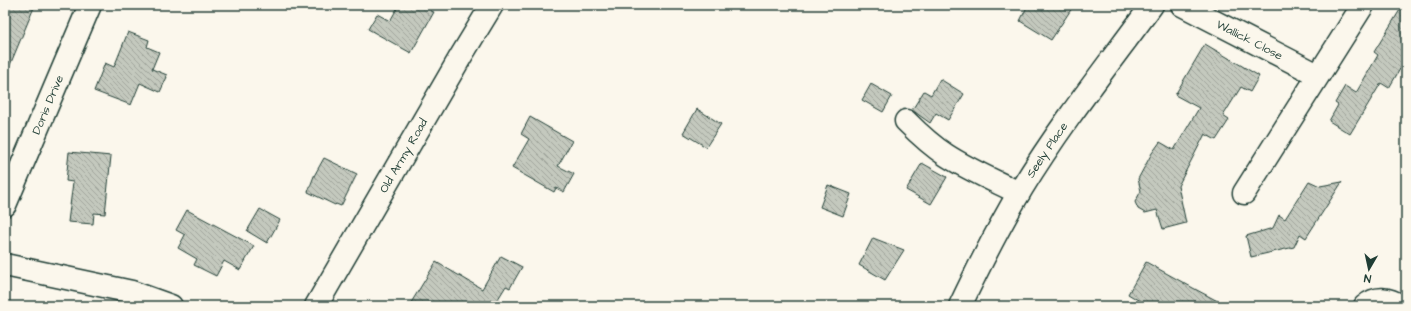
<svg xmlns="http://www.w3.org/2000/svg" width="1411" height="311" viewBox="0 0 1411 311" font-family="'Architects Daughter',sans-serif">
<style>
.building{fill:url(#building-back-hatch);stroke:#1f3d34}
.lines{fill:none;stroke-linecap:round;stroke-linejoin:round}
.minor-casing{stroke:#1f3d34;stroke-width:25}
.minor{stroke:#fbf7ec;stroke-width:22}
.labels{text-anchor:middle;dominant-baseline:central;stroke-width:3;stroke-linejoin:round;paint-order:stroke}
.street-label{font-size:12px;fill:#1f3d34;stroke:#fbf7ec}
</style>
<defs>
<pattern id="building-back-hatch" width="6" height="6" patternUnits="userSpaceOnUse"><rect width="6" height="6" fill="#c4c9be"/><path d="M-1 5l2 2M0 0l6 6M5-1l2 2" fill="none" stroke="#9fa49b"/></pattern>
</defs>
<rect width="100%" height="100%" fill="#fbf7ec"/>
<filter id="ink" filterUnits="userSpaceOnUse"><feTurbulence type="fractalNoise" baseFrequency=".025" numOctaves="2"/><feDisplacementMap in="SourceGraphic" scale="8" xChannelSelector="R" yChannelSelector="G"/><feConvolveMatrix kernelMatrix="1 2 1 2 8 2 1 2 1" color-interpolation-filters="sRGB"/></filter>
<g filter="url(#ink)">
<path class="building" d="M5,5H35L5,77Z
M399,5H434L431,11L434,12L411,53L368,29L377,14L390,21Z
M1028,5H1074L1051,40L1020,21Z
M1403,5H1406V73L1400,69L1389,88L1381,83L1350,134L1329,121L1338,105L1335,103L1345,86L1356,93L1378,55L1374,52Z
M128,32L149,40L147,47L159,52L152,69L167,75L166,77H167L160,92L140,83L131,105L94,91L105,63L114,67Z
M1205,44L1259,76L1250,92L1241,87L1223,116L1229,120L1216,140L1205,134L1178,186L1186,223L1163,229L1157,210L1145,213L1138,209L1135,202L1141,191L1138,179L1152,153L1160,142L1174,150L1199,108L1175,95Z
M940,79L964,94L948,120L936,113L930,123L912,110L924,91L931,95Z
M871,84L892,96L883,112L862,100Z
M697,109L721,124L706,147L683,133Z
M530,117L572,141L558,166L574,174L564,192L556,188L554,192L512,168L529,139L521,134Z
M69,152L111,156L105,214L94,213L93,224L68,222L73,182L66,181Z
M324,158L357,174L341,206L336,204L335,205L308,192L314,176Z
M922,163L947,177L931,204L906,190Z
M1309,181L1320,186L1342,182L1306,238L1300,234L1294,247L1251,257L1246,236L1273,228L1279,215L1285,219Z
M828,185L851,194L843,216L820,207Z
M260,209L280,220L267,243L247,231Z
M187,210L254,246L240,270L224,261L216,276L194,265L197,259L178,248L185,235L176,230Z
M873,238L904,250L885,280L859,265Z
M501,256L522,267L510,288L506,286L498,299L510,306H409L436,262L482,289Z
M1146,262L1193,288L1227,306H1148L1128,294Z"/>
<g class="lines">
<defs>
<g id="minor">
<path id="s1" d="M1182,5L1318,75"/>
<path d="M906,121C918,133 932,146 946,155C969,170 995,181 1019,193"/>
<path d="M1244,193L1363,5"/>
<path id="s2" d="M5,205L90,5"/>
<path d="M5,265L132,292L171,306"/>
<path id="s3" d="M316,306L461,56L492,5"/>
<path id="s4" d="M960,306C979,266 999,226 1022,188C1061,124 1108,65 1152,5"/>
<path d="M1365,306C1376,296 1389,298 1401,306"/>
</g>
</defs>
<use href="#minor" class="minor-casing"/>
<use href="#minor" class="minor"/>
</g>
</g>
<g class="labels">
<g class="street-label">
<text stroke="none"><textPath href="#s1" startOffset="76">Wallick Close</textPath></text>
<text stroke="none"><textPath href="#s2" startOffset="109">Doris Drive</textPath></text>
<text stroke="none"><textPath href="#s4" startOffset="179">Seely Place</textPath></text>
<text stroke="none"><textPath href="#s3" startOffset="174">Old Army Road</textPath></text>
</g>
</g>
<rect width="1411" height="311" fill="none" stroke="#fbf7ec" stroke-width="20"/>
<rect x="10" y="10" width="1391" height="291" fill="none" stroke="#1f3d34" stroke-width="1.5" filter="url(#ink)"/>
<g transform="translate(1369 269) rotate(189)" stroke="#fbf7ec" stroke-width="3" paint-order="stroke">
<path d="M0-3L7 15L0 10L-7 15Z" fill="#1f3d34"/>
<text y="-6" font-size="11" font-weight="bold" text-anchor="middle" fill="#1f3d34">N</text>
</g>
</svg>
